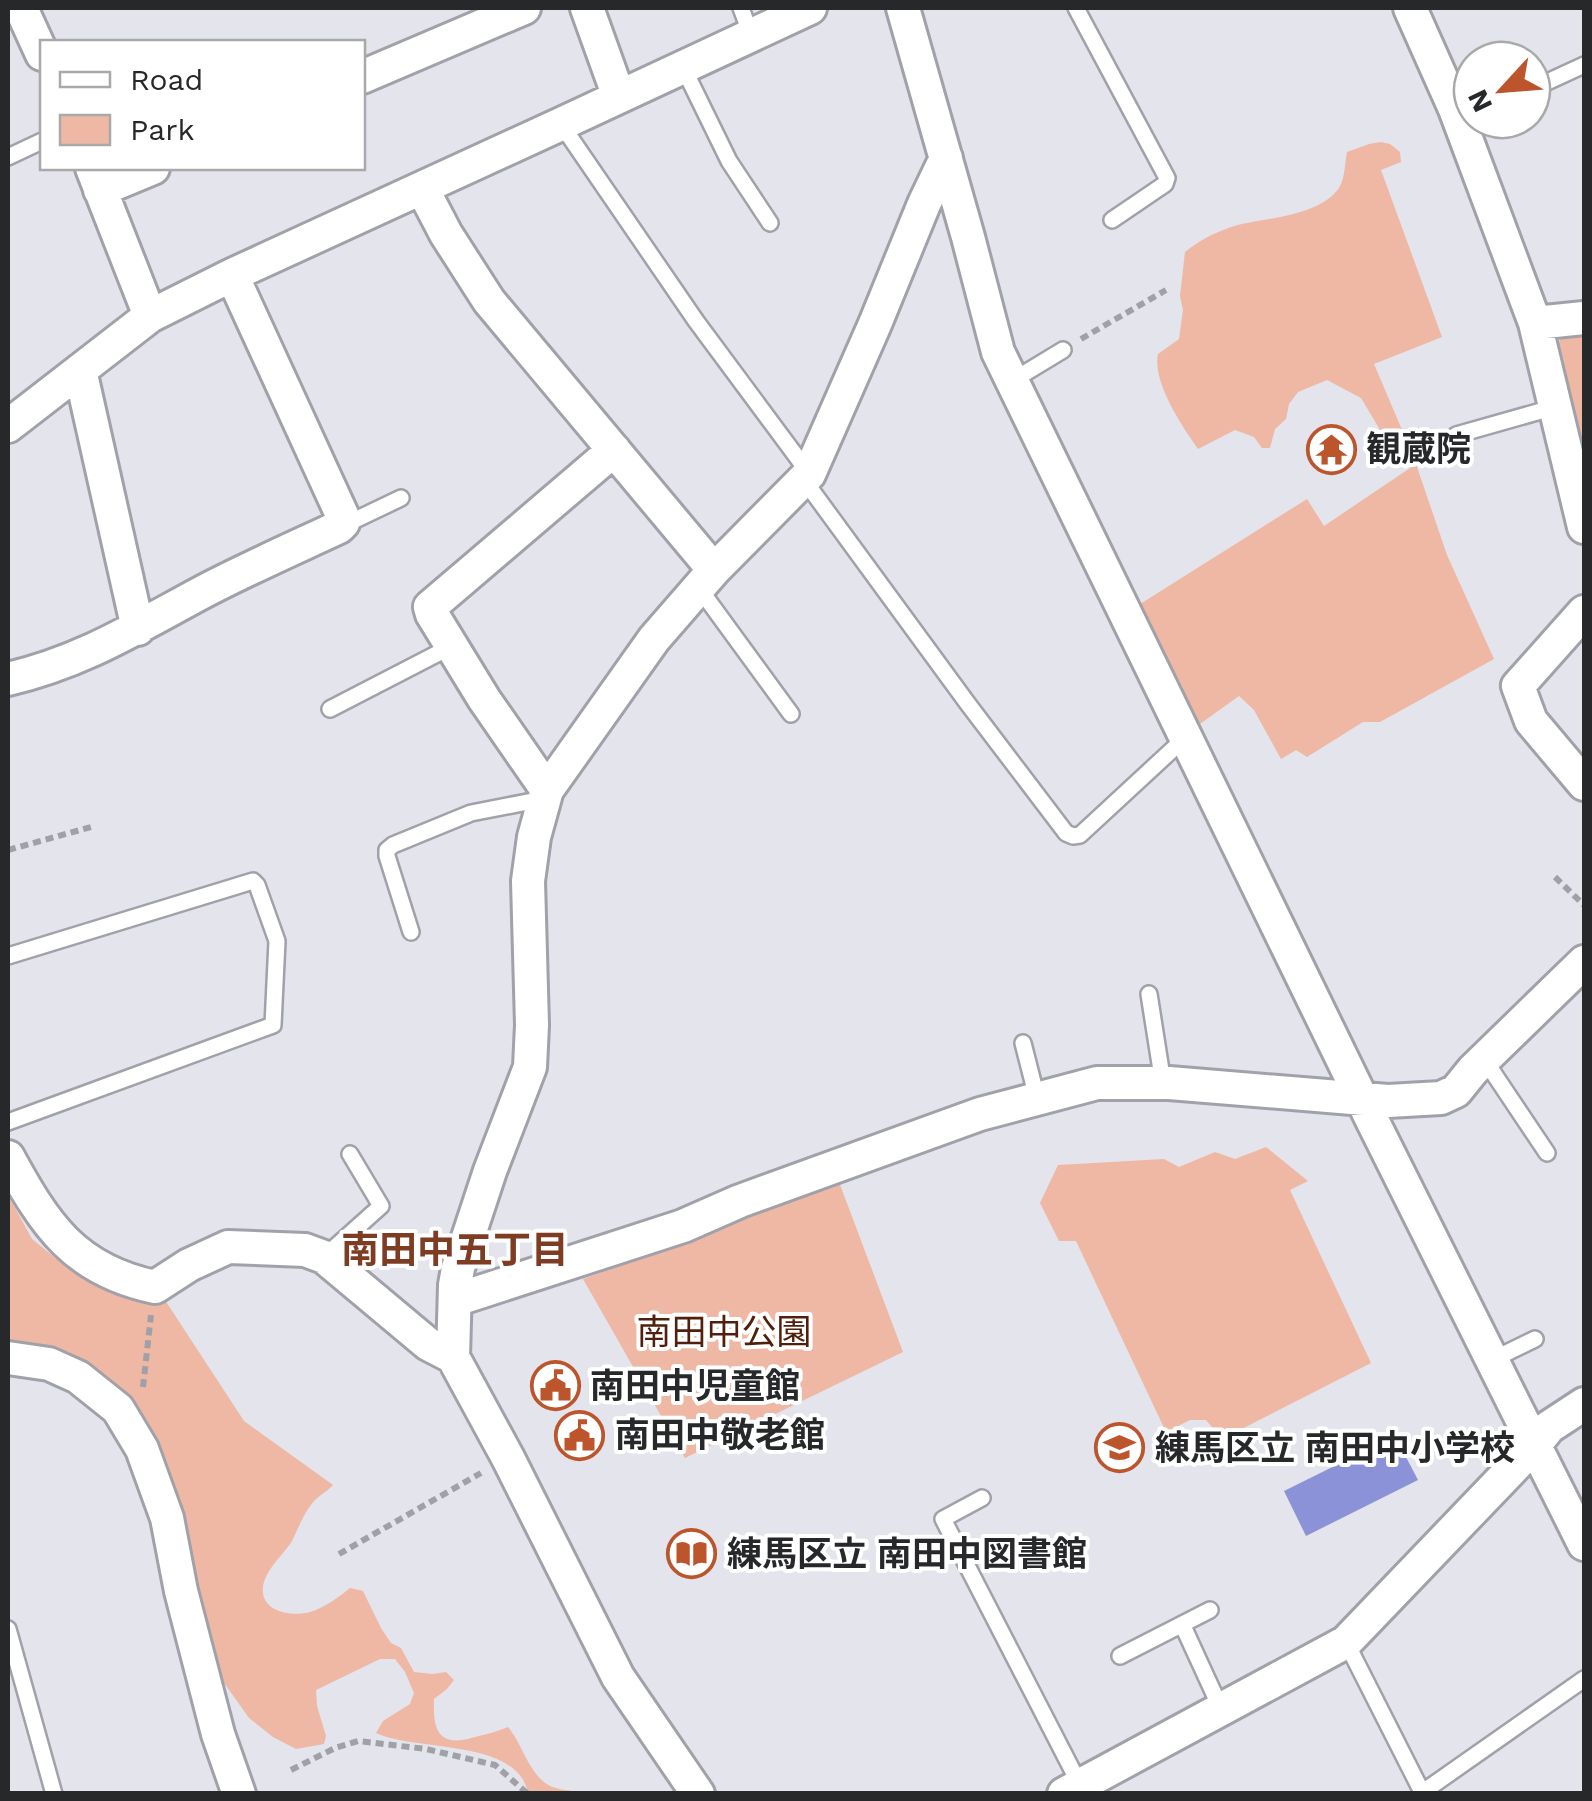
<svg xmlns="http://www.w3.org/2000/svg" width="1592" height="1801" viewBox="0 0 1592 1801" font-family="'Work Sans','Noto Sans JP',sans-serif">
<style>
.green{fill:#eeb8a4}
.water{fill:#8c92d7}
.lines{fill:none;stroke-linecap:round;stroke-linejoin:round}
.lane-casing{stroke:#a0a1a9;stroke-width:20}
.street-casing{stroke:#a0a1a9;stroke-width:38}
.path{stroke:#a0a1a7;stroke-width:6;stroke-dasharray:8 5;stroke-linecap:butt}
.lane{stroke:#fff;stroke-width:15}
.street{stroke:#fff;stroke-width:32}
.labels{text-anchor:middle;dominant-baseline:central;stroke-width:8;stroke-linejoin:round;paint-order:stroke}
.poi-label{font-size:35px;font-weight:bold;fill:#27282a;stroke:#fff;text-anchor:start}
.park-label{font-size:35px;fill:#51200d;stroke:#fff}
.neighbourhood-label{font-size:38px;font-weight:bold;fill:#7e3c22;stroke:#fff}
</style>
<rect width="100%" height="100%" fill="#e3e4ec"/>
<path class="green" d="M1381,142L1390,144L1400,152L1401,162L1381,170L1442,337L1374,364L1414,458L1408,465L1398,460L1361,398L1327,380L1298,392L1289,404L1286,419L1275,429L1270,448H1262L1254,437L1235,430L1198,449C1182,426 1152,382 1158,354L1179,339L1183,310L1180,296L1185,252C1201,239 1221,229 1242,224C1270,218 1327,214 1341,184C1345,175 1345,162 1347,152L1369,144Z
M1584,334V483L1553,349L1563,336Z
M1416,464L1447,555L1494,659L1380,722H1363L1307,757L1296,750L1281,759L1254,710L1239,696L1193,729L1137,606L1307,499L1324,526Z
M1266,1147L1308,1181L1290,1190L1371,1363L1222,1439L1206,1420H1190L1166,1432L1076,1241H1059L1040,1203L1058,1165L1164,1159L1179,1167L1215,1152L1235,1159Z
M839,1182L903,1352L685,1458L583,1279L713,1233L733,1220Z
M8,1195L32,1239L74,1273L104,1287L161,1294L244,1421L333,1485C328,1491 321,1494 315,1500C304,1512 299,1527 292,1541C283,1555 265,1570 263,1587C260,1612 292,1617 310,1612C324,1608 339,1597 350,1588L363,1591L381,1628L391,1643L401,1648L414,1672L433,1674L446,1672L454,1680L447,1689L434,1699C433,1726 436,1746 468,1739C482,1735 494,1733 508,1727C522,1743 529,1775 550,1786C558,1790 571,1790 581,1793H528C517,1738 416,1752 376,1733L383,1721L410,1704L414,1693L405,1672L395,1659H380L316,1690L317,1706L326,1736L324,1744L296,1749L273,1737L249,1718L222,1680L141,1427L8,1347Z"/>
<path class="water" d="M1395,1436L1418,1480L1306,1536L1284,1491Z"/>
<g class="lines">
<defs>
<path id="lane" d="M741,8L751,35
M1076,8L1167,178L1165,184L1112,220
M683,67L729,161L770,223
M1532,89L1584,65
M561,124L696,321L808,472
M8,157L42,141
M1012,381L1063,350
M1456,435L1555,407
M804,480L968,704L1066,833L1073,836L1080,835L1186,737
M343,523L355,520L401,498
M699,588L791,714
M330,709L452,646
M411,932L387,856V850L393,845L471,813L543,799
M8,956L253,881L257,885L277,941L273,1025L8,1122
M1149,994L1163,1083
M1023,1043L1037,1098
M1484,1059L1547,1153
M324,1257L381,1206L350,1154
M1492,1360L1535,1339
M982,1498L943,1519L1080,1785
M1182,1624L1221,1709
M8,1629L54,1794
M1346,1642L1422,1792
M1120,1656L1210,1610
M1420,1794L1584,1679"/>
<path id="street" d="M21,8L42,54
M587,8L619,97
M903,8L968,237L998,352L1373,1122L1584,1544
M1410,8L1455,109L1535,323L1584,527
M362,77L524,8
M92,168L150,316
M422,188L446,234L489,301L714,570
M100,190L153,168
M1535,323L1584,318
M80,370L138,629
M8,426L150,316L232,275L561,124L810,8
M1584,612L1518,686L1531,721L1584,784
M8,679C81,662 134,629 199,594C244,570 292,549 339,527L343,523V517L232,275
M547,790L484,699L432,614L430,607L614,450
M8,1157C45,1225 74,1270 155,1287L189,1265L228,1247L305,1250L324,1257L428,1344L453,1357L508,1458L618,1677L698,1794
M455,1300L683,1226L740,1201L980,1114L1097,1083H1169L1388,1101L1441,1098L1456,1091L1473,1070L1584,962
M453,1357L455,1285L458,1268L490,1171L530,1067L532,1025L528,881L534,837L547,790L654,639L714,570L809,474L875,324L924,204L946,158
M8,1358L49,1364L78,1377L118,1409L142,1449L167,1518L181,1591L218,1734L239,1794
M1064,1794L1346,1642L1534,1446L1549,1427L1584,1404"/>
</defs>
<use href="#lane" class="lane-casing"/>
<use href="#street" class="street-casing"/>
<path class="path" d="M1081,339L1166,290
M8,850L91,827
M1555,877L1584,905
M143,1387L151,1315
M339,1554L481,1473
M291,1770L335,1748L358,1741L426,1749L495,1765L528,1794"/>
<use href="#lane" class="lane"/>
<use href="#street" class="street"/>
</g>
<defs>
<symbol id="temple-ring" viewBox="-11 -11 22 22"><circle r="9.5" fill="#fff" stroke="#bc542c" stroke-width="1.5"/><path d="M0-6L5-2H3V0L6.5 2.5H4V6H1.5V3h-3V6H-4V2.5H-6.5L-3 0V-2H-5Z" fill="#bc542c"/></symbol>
<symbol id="civic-ring" viewBox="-11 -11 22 22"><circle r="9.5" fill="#fff" stroke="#bc542c" stroke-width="1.5"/><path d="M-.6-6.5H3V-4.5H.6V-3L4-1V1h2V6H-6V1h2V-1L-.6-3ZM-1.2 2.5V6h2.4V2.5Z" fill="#bc542c"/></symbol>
<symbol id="school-ring" viewBox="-11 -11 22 22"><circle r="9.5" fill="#fff" stroke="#bc542c" stroke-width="1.5"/><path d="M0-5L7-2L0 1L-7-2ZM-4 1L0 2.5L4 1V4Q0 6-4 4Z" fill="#bc542c"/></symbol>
<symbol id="library-ring" viewBox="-11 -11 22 22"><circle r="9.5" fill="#fff" stroke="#bc542c" stroke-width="1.5"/><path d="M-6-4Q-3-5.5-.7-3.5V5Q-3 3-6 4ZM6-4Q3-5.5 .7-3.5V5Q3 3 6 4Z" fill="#bc542c"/></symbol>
</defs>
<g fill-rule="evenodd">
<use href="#temple-ring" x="1304" y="422" width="55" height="55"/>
<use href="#civic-ring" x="528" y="1358" width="55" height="55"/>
<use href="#civic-ring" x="552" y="1408" width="55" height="55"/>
<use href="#school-ring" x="1092" y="1420" width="55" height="55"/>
<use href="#library-ring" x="664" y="1526" width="55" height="55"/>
</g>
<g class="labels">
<g class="poi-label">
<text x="1366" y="449">観蔵院</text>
<text x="590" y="1386">南田中児童館</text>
<text x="615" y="1435">南田中敬老館</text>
<text x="1155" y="1448">練馬区立 南田中小学校</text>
<text x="727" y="1554">練馬区立 南田中図書館</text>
</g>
<g class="park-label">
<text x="724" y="1332">南田中公園</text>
</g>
<g class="neighbourhood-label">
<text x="455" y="1250">南田中五丁目</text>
</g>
</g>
<rect width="1592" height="1801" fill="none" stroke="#27282a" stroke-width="20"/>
<rect x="40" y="40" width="325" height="130" fill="#ffffff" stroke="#a9a9aa" stroke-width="2.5"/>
<rect x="60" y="72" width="50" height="15" fill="#ffffff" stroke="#a9a9aa" stroke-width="2.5"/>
<text x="130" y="90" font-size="30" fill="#27282a">Road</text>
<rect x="60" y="115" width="50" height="30" fill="#eeb8a4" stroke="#a9a9aa" stroke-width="2.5"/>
<text x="130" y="140" font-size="30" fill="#27282a">Park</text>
<g transform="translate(1502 90) rotate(244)"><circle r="48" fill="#ffffff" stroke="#a9a9aa" stroke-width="2.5"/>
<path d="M0-8L18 38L0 25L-18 38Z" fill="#bc542c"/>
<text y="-15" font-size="28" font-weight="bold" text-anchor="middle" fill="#27282a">N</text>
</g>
</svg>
